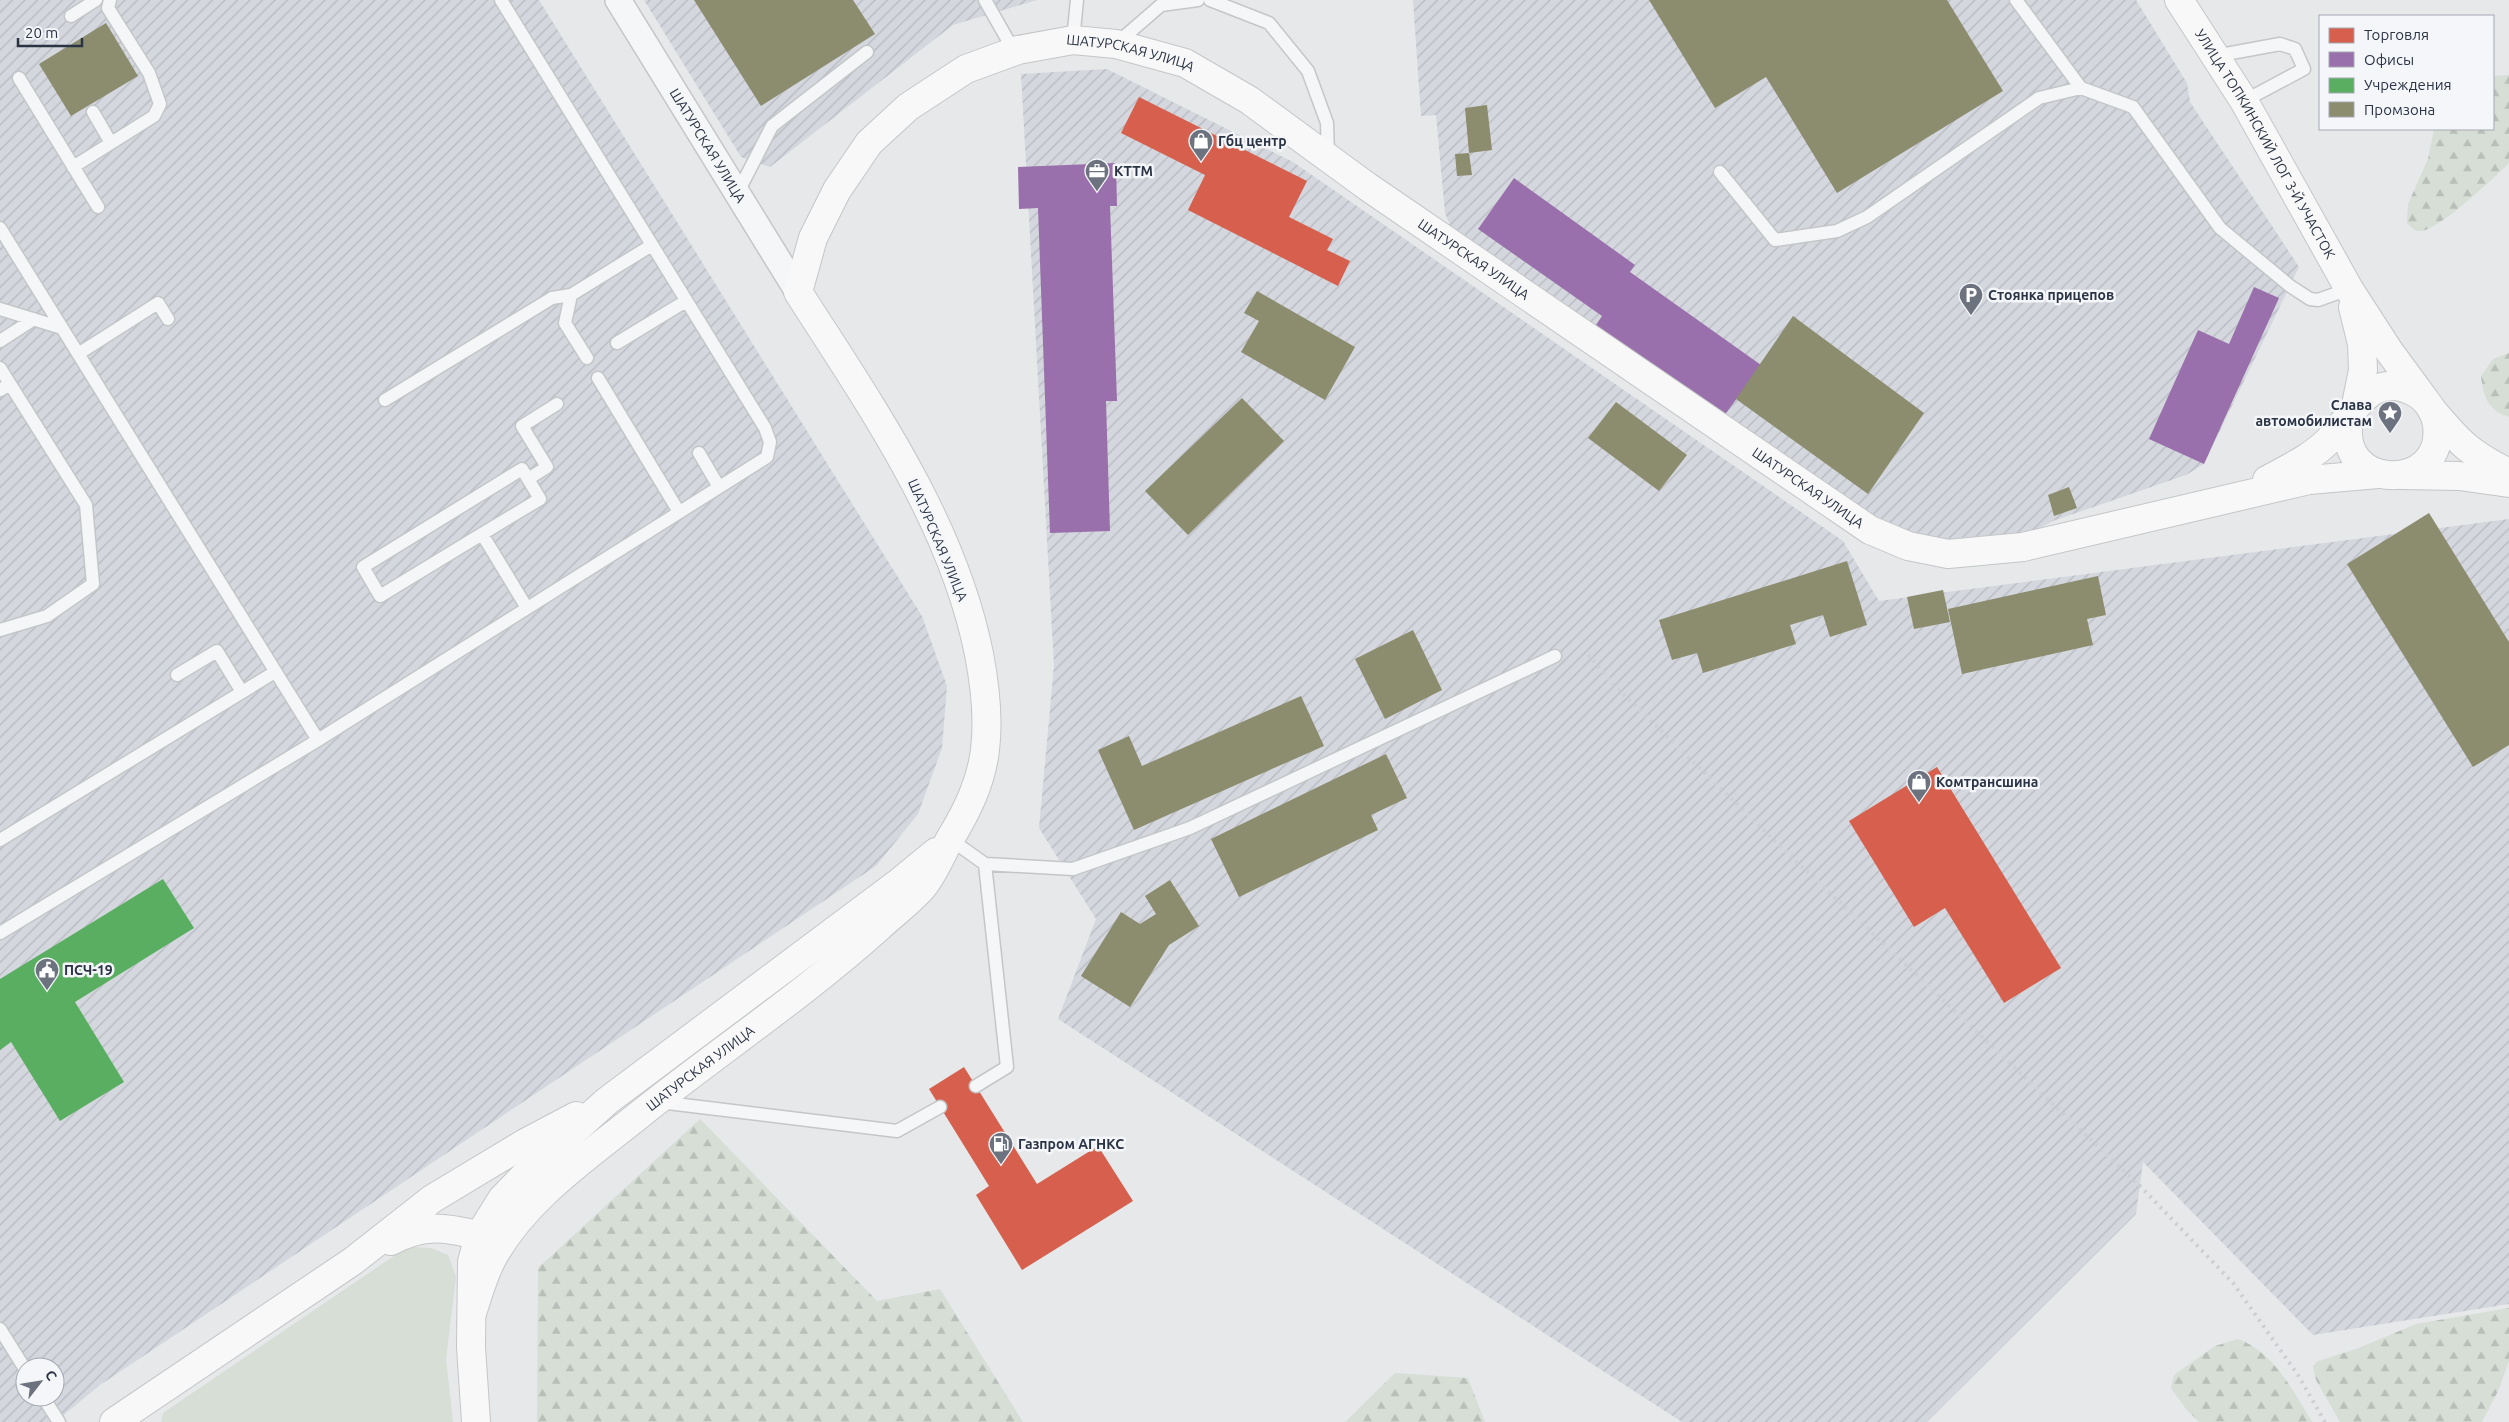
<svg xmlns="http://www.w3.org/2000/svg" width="2509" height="1422" viewBox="0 0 2509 1422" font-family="Ubuntu,sans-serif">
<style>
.industrial{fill:url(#industrial-furrows);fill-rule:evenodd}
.green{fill:#d6ded6}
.forest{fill:url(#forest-firs)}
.shops{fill:#d6604d}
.offices{fill:#9970ab}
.public{fill:#5aae61}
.industry{fill:#8c8c6e}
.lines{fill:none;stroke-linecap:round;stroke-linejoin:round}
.service-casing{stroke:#c4c6c8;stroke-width:15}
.minor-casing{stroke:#c4c6c8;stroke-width:28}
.secondary-casing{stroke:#c4c6c8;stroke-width:30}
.service{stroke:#f5f6f7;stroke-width:12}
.minor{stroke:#f5f6f7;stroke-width:25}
.secondary{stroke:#f8f8f8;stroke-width:28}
.rail{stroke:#cecfd2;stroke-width:4;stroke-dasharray:2.5 5;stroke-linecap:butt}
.labels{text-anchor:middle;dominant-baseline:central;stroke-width:5;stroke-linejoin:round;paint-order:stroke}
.street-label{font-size:14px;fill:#2b3445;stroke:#f4f6f9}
.poi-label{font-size:14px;font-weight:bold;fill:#2b3445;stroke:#f4f6f9;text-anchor:start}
</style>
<defs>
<pattern id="industrial-furrows" width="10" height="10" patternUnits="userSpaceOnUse" patternTransform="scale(1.25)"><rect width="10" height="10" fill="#d4d7dd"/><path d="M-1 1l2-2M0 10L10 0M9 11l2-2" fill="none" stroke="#b6b9bf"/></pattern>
<pattern id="forest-firs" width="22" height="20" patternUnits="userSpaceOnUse" patternTransform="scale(1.25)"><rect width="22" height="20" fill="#d6ded6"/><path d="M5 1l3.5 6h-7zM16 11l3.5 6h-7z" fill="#b8bfb9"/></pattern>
</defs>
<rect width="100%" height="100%" fill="#e6e8ea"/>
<path class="industrial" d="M0,0H539L922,616L947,686L942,748L918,814L876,866L100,1385L55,1422H0ZM25,1367H55V1397H25Z
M644,0H1037L953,25L770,167L741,157Z
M1413,0H2136L2187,83L2190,102L2299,267L2204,464L2186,475L2053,521L2033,532L1910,542L1453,233L1445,213L1436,115L1421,116Z
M1107,69L1293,162L1843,541L1879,601L2509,519V1304L2313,1335L2143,1162L2136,1214L1927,1422H1682L1058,1019L1096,919L1039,828L1054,666L1021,74Z"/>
<path class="green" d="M407,1247L431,1248L448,1255L456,1277L446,1359L453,1422H161L163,1413Z"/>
<path class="forest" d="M2509,75V163C2495,177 2437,232 2420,231C2414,231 2411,227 2407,223L2408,204L2428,159L2434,129H2493V76Z
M2509,353V417C2488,411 2483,396 2481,376L2493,359Z
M700,1119L877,1301L940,1289L1023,1422H537L538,1268Z
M2509,1308V1361L2499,1389L2482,1422H2340L2316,1380L2313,1366L2318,1361L2356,1349L2416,1324Z
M2238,1339C2273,1351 2294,1392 2312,1422H2199L2186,1409L2171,1388L2174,1375L2215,1346Z
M1395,1373L1468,1378L1485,1422H1345Z"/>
<path class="shops" d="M1139,97L1307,181L1289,217L1333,239L1327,250L1350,261L1338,286L1188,210L1205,175L1121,133Z
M1937,767L2061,968L2004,1003L1945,908L1914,927L1849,821Z
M964,1067L1037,1184L1098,1146L1133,1201L1022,1270L976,1195L989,1186L929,1089Z"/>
<path class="offices" d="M1116,163L1117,206H1110L1117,401H1106L1110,531L1050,533L1038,208L1019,209L1018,167Z
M1514,178L1635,265L1630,272L1761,365L1724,416L1594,328L1602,316L1478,229Z
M2254,287L2279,298L2204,464L2149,439L2198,330L2229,344Z"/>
<path class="public" d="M163,879L194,928L75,1002L124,1082L60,1121L11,1042L0,1050V979Z"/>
<path class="industry" d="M694,0H853L875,34L761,106Z
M1649,0H1947L2003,91L1837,193L1766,77L1715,108Z
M106,23L138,76L71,116L39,64Z
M1487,105L1492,150L1469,153L1465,108Z
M1469,153L1472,175L1457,176L1455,154Z
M1257,291L1355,347L1325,400L1241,352L1259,321L1244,313Z
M1793,316L1924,413L1868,494L1736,399Z
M1242,398L1284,441L1188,535L1145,491Z
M1616,402L1687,455L1659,491L1588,438Z
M2069,487L2077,508L2054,516L2048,495Z
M2429,513L2509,642V745L2473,767L2347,564Z
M1847,561L1867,625L1830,637L1823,615L1790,625L1796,644L1703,673L1697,653L1672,660L1659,620Z
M2098,576L2106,615L2087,619L2093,645L1962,674L1948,609Z
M1943,590L1950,622L1914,629L1907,597Z
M1413,630L1442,690L1385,719L1355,659Z
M1301,696L1324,746L1134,830L1098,750L1129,736L1142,766Z
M1386,754L1407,798L1371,815L1378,830L1239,897L1211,839Z
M1170,880L1199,926L1169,945L1130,1007L1081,976L1121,912L1140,924L1156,914L1145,896Z"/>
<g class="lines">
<defs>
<path id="service" d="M985,0L1014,51
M1210,0L1269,23L1308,71L1327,123L1328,156
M2016,0L2081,88
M71,16L96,0
M1073,40L1077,0
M1116,44L1161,5L1198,0
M2215,56L2280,44L2295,49L2304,69L2244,101
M19,78L98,207
M93,112L111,143
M73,167L154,116L160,104L149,73L108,8L110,0
M1720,172L1775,240L1837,231L1867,217L2039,98L2081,88L2133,107L2220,228L2290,286L2310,299L2318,300L2349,289
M737,194L772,126L867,52
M0,228L318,740
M571,295L565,323L587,358
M0,309L62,328
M0,341L34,319
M617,343L686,301
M78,354L158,303L168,319
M0,368L10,384
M598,378L679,512
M0,390L10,384L86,505L93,584L47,616L0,630
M385,400L552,298L571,295L652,245
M699,453L719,487
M528,479L547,467L522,426L557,404
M482,534L380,596L363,567L522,469L540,499L482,534L527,608
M177,675L217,651L242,692
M950,839L985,864L1007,1067L976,1086
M0,840L275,672
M985,864L1073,869L1190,828L1555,656
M0,933L318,740L767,457L770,442L765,428L501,0
M659,1102L897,1131L940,1107
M0,1329L25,1369
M43,1397L59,1422"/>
<g id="minor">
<path id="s1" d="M618,0L798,292"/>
</g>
<g id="secondary">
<path id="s2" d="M2179,0L2244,101L2349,289L2389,351L2425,400"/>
<path d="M2353,307L2362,344L2363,370L2356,405"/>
<path d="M2432,410C2460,443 2470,454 2509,473"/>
<path d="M2403,475L2459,476L2509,483"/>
<path d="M2267,480C2287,469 2311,458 2328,441C2353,416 2369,369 2414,392C2426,398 2435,411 2437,425C2446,494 2331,493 2350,415"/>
<path d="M391,1241C431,1219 455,1231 497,1239"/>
<path id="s3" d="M472,1313C478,1295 483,1276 492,1259C524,1199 587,1157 639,1115C718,1052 802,996 878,928C892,915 908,903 921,889C933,876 941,855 950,839C967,811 981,783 985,750C989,717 985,685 979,654C952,520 870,405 798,292L813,238L837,190L869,143L908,107L966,69L1018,50L1073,40L1116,44L1185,63L1249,100L1368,187L1870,530L1908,546L1948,554L2023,547L2309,480L2378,474"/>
<path d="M114,1422L353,1261L432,1199L525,1143L576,1116"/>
<path d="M476,1422L471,1347L472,1262L479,1236L502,1199L527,1173L607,1101L897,884L936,852"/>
</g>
</defs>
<use href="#service" class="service-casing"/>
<use href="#minor" class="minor-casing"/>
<use href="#secondary" class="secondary-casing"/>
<use href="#service" class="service"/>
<use href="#minor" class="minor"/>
<use href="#secondary" class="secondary"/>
<path class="rail" d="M1588,655L1616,687L1777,843L2142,1188L2233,1283L2298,1375L2325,1422"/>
</g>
<defs>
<symbol id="shop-pin" viewBox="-11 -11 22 30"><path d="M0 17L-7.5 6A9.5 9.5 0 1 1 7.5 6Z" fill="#6c737f" stroke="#f4f6f9"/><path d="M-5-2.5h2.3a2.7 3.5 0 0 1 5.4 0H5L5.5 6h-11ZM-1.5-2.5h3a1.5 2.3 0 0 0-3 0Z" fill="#fff"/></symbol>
<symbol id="office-pin" viewBox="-11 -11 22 30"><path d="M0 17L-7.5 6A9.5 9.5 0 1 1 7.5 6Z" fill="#6c737f" stroke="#f4f6f9"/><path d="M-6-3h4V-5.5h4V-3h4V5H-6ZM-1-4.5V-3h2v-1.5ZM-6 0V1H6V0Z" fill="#fff"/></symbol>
<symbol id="parking-pin" viewBox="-11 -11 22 30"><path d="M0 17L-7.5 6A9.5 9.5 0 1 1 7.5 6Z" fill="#6c737f" stroke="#f4f6f9"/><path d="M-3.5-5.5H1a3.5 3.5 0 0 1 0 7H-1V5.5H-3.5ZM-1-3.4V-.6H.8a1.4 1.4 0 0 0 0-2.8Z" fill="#fff"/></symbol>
<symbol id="sight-pin" viewBox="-11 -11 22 30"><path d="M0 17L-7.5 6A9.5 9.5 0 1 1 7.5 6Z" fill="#6c737f" stroke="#f4f6f9"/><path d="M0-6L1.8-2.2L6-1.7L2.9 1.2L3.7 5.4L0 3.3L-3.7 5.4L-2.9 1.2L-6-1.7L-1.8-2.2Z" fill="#fff"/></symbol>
<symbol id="civic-pin" viewBox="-11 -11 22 30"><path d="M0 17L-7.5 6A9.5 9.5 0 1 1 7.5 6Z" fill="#6c737f" stroke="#f4f6f9"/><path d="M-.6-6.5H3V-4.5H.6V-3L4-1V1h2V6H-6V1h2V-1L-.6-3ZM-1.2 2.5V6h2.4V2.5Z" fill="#fff"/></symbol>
<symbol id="fuel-pin" viewBox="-11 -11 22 30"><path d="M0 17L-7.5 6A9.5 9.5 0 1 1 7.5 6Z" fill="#6c737f" stroke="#f4f6f9"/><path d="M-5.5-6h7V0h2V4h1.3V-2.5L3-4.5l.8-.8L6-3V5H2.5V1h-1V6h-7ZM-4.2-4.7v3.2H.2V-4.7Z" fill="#fff"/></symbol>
</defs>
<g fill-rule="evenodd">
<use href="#shop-pin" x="1187" y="127" width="28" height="38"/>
<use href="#office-pin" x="1083" y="157" width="28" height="38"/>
<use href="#parking-pin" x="1957" y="281" width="28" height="38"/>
<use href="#sight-pin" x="2376" y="399" width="28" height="38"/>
<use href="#shop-pin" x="1905" y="768" width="28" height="38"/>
<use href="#civic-pin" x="33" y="956" width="28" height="38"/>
<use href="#fuel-pin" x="987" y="1130" width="28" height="38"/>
</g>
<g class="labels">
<g class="street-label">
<text stroke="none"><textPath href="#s3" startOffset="1744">ШАТУРСКАЯ УЛИЦА</textPath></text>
<text stroke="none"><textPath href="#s2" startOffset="168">УЛИЦА ТОПКИНСКИЙ ЛОГ 3-Й УЧАСТОК</textPath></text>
<text stroke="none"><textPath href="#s1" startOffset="171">ШАТУРСКАЯ УЛИЦА</textPath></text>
<text stroke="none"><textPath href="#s3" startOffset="2149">ШАТУРСКАЯ УЛИЦА</textPath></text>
<text stroke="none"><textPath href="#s3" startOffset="2554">ШАТУРСКАЯ УЛИЦА</textPath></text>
<text transform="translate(938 540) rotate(67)">ШАТУРСКАЯ УЛИЦА</text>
<text stroke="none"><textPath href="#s3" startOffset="342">ШАТУРСКАЯ УЛИЦА</textPath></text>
</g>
<g class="poi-label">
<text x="1218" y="141">Гбц центр</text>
<text x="1114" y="171">КТТМ</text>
<text x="1988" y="295">Стоянка прицепов</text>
<text x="2372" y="405" text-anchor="end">Слава<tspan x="2372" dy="16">автомобилистам</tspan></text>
<text x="1936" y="782">Комтрансшина</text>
<text x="64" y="970">ПСЧ-19</text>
<text x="1018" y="1144">Газпром АГНКС</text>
</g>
</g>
<rect x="2319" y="15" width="175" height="115" fill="#f4f6f9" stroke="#a4a8b1"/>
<rect x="2329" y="28" width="25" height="15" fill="#d6604d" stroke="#a4a8b1"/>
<text x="2364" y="40" font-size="15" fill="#2b3445">Торговля</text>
<rect x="2329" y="52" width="25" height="15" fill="#9970ab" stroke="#a4a8b1"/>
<text x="2364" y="65" font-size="15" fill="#2b3445">Офисы</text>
<rect x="2329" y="78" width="25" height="15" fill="#5aae61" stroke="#a4a8b1"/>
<text x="2364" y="90" font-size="15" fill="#2b3445">Учреждения</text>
<rect x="2329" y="102" width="25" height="15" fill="#8c8c6e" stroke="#a4a8b1"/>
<text x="2364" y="115" font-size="15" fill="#2b3445">Промзона</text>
<g transform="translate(40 1382) rotate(59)"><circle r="24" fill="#f4f6f9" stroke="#a4a8b1"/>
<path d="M0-4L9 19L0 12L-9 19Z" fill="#6c737f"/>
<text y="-8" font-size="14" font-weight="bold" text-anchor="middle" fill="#2b3445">С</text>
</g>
<path d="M18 38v8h64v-8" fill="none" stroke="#2b3445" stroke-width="2.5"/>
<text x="25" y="38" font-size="15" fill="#2b3445" stroke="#f4f6f9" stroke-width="4" paint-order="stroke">20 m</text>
</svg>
